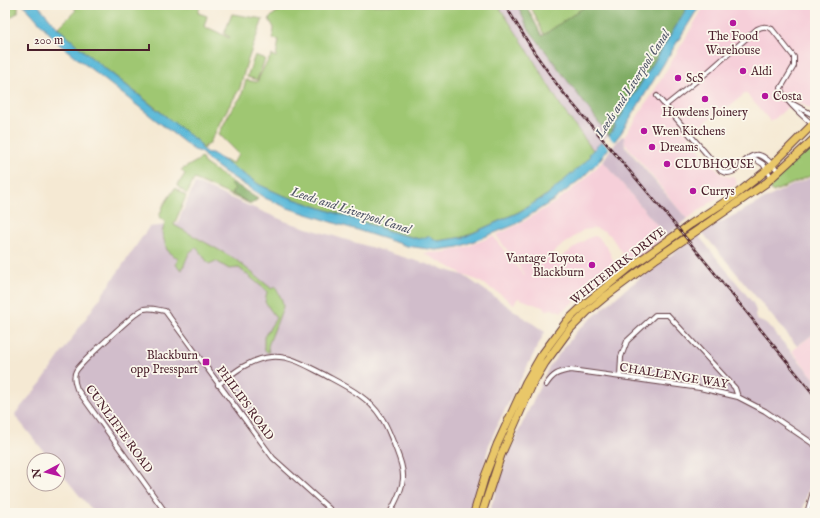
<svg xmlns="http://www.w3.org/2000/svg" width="820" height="518" viewBox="0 0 820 518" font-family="'IM FELL English',serif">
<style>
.built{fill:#f6cfd9}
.industrial{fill:#d1bdcb}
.green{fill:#9fc772;stroke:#74734e}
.forest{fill:#7fac64;stroke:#646648}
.water{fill:#5bb9d9;stroke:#526c82}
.pier{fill:#f5e9d3}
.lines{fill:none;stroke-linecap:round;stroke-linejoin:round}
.minor-casing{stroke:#643d44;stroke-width:6}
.trunk-casing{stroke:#643d44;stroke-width:9}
.minor{stroke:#fff;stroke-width:4}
.trunk{stroke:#e9c769;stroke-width:7}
.rail-casing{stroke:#4a1f2b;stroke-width:2.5}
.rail{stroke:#fbf7ec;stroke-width:1;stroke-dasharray:3;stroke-linecap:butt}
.poi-dot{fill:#b5179e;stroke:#fbf7ec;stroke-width:1.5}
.labels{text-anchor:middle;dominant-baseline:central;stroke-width:3.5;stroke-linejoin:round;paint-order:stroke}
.poi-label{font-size:12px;fill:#4a1f2b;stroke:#fbf7ec;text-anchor:start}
.street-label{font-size:12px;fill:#4a1f2b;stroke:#fbf7ec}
.water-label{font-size:13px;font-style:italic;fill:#505568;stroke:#fbf7ec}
</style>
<rect width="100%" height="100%" fill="#fbf7ec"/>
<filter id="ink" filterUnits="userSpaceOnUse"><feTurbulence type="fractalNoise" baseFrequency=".025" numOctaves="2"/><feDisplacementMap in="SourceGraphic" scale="8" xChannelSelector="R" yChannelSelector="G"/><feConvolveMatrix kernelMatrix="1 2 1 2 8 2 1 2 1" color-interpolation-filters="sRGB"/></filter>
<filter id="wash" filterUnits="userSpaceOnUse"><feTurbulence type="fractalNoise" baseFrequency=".012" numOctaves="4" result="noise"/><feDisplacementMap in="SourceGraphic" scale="16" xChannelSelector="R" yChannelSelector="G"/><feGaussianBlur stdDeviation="0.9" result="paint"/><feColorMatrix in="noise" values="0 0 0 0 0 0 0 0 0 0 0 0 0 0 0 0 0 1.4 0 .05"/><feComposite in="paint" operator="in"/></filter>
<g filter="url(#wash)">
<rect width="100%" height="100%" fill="#f5e9d3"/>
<path class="built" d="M705,5H815V111L795,101L771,122L746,93L726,109L723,107L688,137L721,174L729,177L733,176L737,184L687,219L625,143L624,137L653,93Z
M603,161L655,223L667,235L635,261L628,262L610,235L604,231L595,228L583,230L551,254L557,260L588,238L595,236L599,238L608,249L616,267L615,270L606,275L583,294V295L561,312L558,310L555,311L553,309L546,310L544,306H539L518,298L513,305L502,295L477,280L463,275L458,271L425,254V253L447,252L466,247L493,236L524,276L525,275L496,235L518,225L557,201L583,181Z
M815,333V379L792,351Z"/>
<path class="industrial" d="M498,5H521L538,41L609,136L603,143H600L593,150L564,111L525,46Z
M622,136L624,137L625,146L687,219L667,235L655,223L603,161L610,150Z
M815,176V333L797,346L702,232L786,188Z
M195,183L287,222L463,275L545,332L499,421L489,445L471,513H95L79,495L58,469V460H51L16,417L15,414L41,383L149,227L177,224Z
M698,235L753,303L756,311L755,316L757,320L767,324L815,379V467L802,513H489L507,456L549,367L577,331L627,288Z"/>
<path class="green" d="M5,5H18V12L5,22Z
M72,5H200L198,13L207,16L204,27C214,29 220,34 229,38L230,37L224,34L232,14L263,19L246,65L240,88L221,120L215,133L209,144L205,146L203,150L162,113L88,55L58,28L76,10Z
M289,5H498L525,46L564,111L593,150L590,153L589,158L574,173L547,195L519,212L464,237L438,241L433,238L419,239L395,233L282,195L259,185L220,159L233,163L239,154L219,134L231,110L241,97L246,80L257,82L264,67L272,55L276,57L279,40L273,39L274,28L269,19L274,14Z
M530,5H587L544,35Z
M255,55L265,59L257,80L247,77Z
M815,138V174L773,192L766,183Z
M201,157L204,163L232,182L231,184L235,189L232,193L251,204L194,179L187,194L177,186L185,174L181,170L197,161Z
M175,188L186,196L174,225L235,259L272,289L275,286L282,300L283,307L268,346L269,353L264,350V337L276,318L265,302L267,291L239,268L229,269L216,261L209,264L196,247L189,253L182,270L176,265L178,259L167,250L162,233L165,222L159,217L163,206Z"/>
<path class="forest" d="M517,5H526L542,36L587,5H678L683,9V5H689L609,136L528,28Z
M232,182L258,199L251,204L231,193L235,189L230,184Z"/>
<path class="water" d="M24,5H38L57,27L88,55L197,141L201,145L202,149L207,153H212L260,185L282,195L395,233L419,239L429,236L438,241L464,237L519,212L547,195L559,185L586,161L589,158L590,153L600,143H603L615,128V122H618L620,118L689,5H700L621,133L597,163L582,178L554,200L514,225L459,247L436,250L407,246L288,208L265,198L223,171L208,160L201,152L194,150L59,44Z"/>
<path class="pier" d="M608,135L615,143L610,149L602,141Z"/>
</g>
<g filter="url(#ink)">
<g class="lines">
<defs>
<path id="minor" d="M657,96L721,171C737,181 744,152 759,155C767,157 774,166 779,172
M793,104L815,116
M665,106L709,71L757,29C763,26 766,26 772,29L794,57V66L781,88C781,98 805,118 813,125
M747,162L755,159L763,164L772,178
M620,377L621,357L627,341L655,315H668L735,388L738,397
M218,385C234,372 250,359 271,357C290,355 307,366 323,374C343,385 368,396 381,417C387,425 390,435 394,444C398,455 404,467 403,479C402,492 395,502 390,513
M546,385C553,374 558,372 571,370L700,388L738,397L765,411L815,445
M166,513L77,389C75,384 73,376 76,371C80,364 137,310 144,309C151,307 158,310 165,311L273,458L334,513
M807,513L815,485"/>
<path id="trunk" d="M474,513L485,476L497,445L526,382L541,356L567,321L586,303L628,269L691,224L734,196L767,170L815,122
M482,513L501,455L532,385L545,363L570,329L588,311L606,296L657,258L766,183L815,138"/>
</defs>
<use href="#minor" class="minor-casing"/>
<use href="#trunk" class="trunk-casing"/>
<use href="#minor" class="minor"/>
<use href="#trunk" class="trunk"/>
<defs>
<path id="rail" d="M505,5L534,52L561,90L677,227L815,396"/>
</defs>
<use href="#rail" class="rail-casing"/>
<use href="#rail" class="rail"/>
</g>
</g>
<g class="poi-dot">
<circle cx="733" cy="23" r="4"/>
<circle cx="743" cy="71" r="4"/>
<circle cx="678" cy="78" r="4"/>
<circle cx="765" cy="96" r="4"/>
<circle cx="705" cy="99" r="4"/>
<circle cx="644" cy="131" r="4"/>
<circle cx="652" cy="147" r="4"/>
<circle cx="667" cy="164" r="4"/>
<circle cx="693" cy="191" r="4"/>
<circle cx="592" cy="265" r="4"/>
<rect x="202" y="358" width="8" height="8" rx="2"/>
</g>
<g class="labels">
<g class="poi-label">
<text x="733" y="36" text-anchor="middle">The Food<tspan x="733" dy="14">Warehouse</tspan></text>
<text x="751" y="71">Aldi</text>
<text x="686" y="78">ScS</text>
<text x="773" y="96">Costa</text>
<text x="705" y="112" text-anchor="middle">Howdens Joinery</text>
<text x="652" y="131">Wren Kitchens</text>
<text x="660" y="147">Dreams</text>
<text x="675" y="164">CLUBHOUSE</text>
<text x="701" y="191">Currys</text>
<text x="584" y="258" text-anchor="end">Vantage Toyota<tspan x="584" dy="14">Blackburn</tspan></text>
<text x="198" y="355" text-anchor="end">Blackburn<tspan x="198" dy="14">opp Presspart</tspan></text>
</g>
<g class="street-label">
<text transform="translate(618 266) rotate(-38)">WHITEBIRK DRIVE</text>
<text transform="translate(674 376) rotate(9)">CHALLENGE WAY</text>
<text transform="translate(245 403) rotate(54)">PHILIPS ROAD</text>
<text transform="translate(119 429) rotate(54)">CUNLIFFE ROAD</text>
</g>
<g class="water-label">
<text transform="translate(633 84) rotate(-57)">Leeds and Liverpool Canal</text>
<text transform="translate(351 211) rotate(18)">Leeds and Liverpool Canal</text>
</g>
</g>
<rect width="820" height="518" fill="none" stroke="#fbf7ec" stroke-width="20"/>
<g transform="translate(46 472) rotate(263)"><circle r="19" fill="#fbf7ec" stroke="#b4a19f"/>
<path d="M0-3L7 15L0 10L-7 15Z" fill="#b5179e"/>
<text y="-6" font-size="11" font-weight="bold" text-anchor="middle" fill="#4a1f2b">N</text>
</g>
<path d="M28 44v6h121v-6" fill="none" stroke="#4a1f2b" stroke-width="2"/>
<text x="34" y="44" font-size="12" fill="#4a1f2b" stroke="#fbf7ec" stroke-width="3" paint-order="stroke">200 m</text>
</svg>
